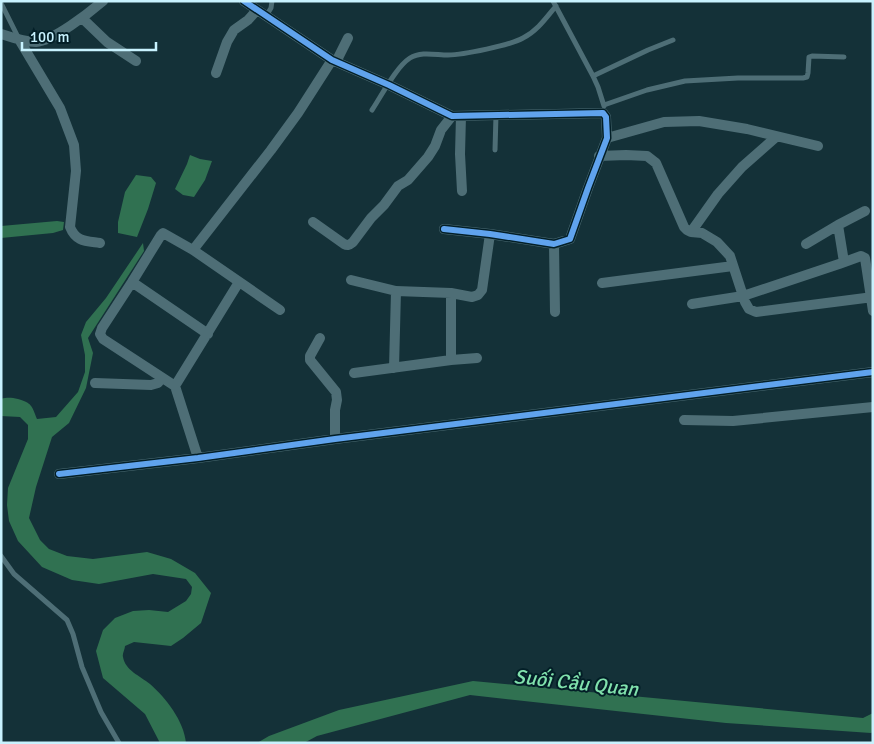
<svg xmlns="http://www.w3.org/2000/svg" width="874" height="744" viewBox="0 0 874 744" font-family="Signika,sans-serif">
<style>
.water{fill:#307151}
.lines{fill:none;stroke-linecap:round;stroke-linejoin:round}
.service{stroke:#4e6e76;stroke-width:5}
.minor{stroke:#4e6e76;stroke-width:10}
.cycleway-casing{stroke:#031f27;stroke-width:9}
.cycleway{stroke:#60a3ed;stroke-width:6}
.labels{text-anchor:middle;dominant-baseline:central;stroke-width:4;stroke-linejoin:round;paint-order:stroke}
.water-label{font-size:20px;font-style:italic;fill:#81e2ad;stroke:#031f27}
</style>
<rect width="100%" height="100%" fill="#143138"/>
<path class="water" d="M190,155L200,159L212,161L205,180L194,197L183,195L175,189L187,164Z
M136,175L151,177L156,183L148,209L137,237L118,233V222L125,192Z
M57,221L64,222L63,230L53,233L1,238V226Z
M143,243L144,251L88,338L93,353L86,388L69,423L52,437L36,487L29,518L40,540L49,549L67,556L93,559L147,552L171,559L195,573L211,593L201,623L183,638L171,646L134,642L125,646C125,649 122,654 123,657C125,670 140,676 150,684C166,698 184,721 186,743H160L145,714L103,678L96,651L103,630L115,618L133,611L149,610L168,612L186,601L191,594L192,587L186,579L153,574L99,584L72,580L42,567L18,541L9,521L7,505L8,488L28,439V425L20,417L1,416V399C8,397 12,398 18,399C32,403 32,406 37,419L56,417L78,392L85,372V355L81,335L86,322L106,298Z
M473,681L863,718L873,713V732L871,733L726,723L470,695L317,736L304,743H257L269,736L339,710Z"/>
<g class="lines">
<path class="service" d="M553,1L593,76L598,87L604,106
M1,3L19,39
M266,16L271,8L272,1
M593,76L648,50L673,40
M604,105L647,90L685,81L738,78H803L807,77L808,73L809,57L812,56L844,57
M372,110C382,95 396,67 410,58C421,51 436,55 448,55C463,55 511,45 523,38C537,31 546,18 556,6
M495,150L496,115
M1,556L14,574L67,620L73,634L82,667L101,712L119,743"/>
<path class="minor" d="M244,1L332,60L389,85L452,116L603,113L606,117L607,138L588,188L570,239L554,244L490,234L444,229
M82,18L107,42L136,61
M1,34C13,38 24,42 36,42C53,41 89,13 103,1
M20,41L60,108L74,145L76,171L70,227C76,242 86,241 100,243
M336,62L348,38
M216,73L227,42L234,30L248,20L257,10
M461,116L460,154L462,191
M607,138L664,122L699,121L747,129L818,146
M599,156L626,155L647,156L656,163L684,227L687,230L691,232L702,233L717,242L730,256L745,302L749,309L756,312L873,297
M313,222L344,244C348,246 349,245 353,242L371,218L384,205L398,186L408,180L428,157L435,146L441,130L452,116
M838,225L844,262
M691,232L718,194L742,167L776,137
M554,244L555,312
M806,244L838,225L865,211
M193,250L271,150L298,113L332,60
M351,280L396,291L451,293L472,297L478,295L482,290L490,234
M132,282L208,334
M602,283L733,266
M451,293V360
M692,304L743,296L839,264L861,256L865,258L873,311
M320,338L310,356V360L336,392L337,400L335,410V439
M394,368L396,291
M354,373L451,360L477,358
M95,383L151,385L158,383L162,378
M175,386L239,282
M684,420L733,421L873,407
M198,458L175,386L103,339L100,334L102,328L132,282L161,235L163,233L193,250L280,310
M59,474L198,458L335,439L873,372"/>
<defs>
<path id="cycleway" d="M244,1L332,60L389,85L452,116L603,113L606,117L607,138L588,188L570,239L554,244L490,234L444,229
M59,474L198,458L335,439L873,372"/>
</defs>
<use href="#cycleway" class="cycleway-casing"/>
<use href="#cycleway" class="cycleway"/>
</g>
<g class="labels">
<g class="water-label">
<text transform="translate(576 683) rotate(6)">Suối Cầu Quan</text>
</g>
</g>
<rect width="874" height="744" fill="none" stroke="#c8f2fe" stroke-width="5"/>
<path d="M22 42v8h134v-8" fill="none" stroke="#c8f2fe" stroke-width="2.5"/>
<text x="30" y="42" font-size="15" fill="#c8f2fe" stroke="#031f27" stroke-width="4" paint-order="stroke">100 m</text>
</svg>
